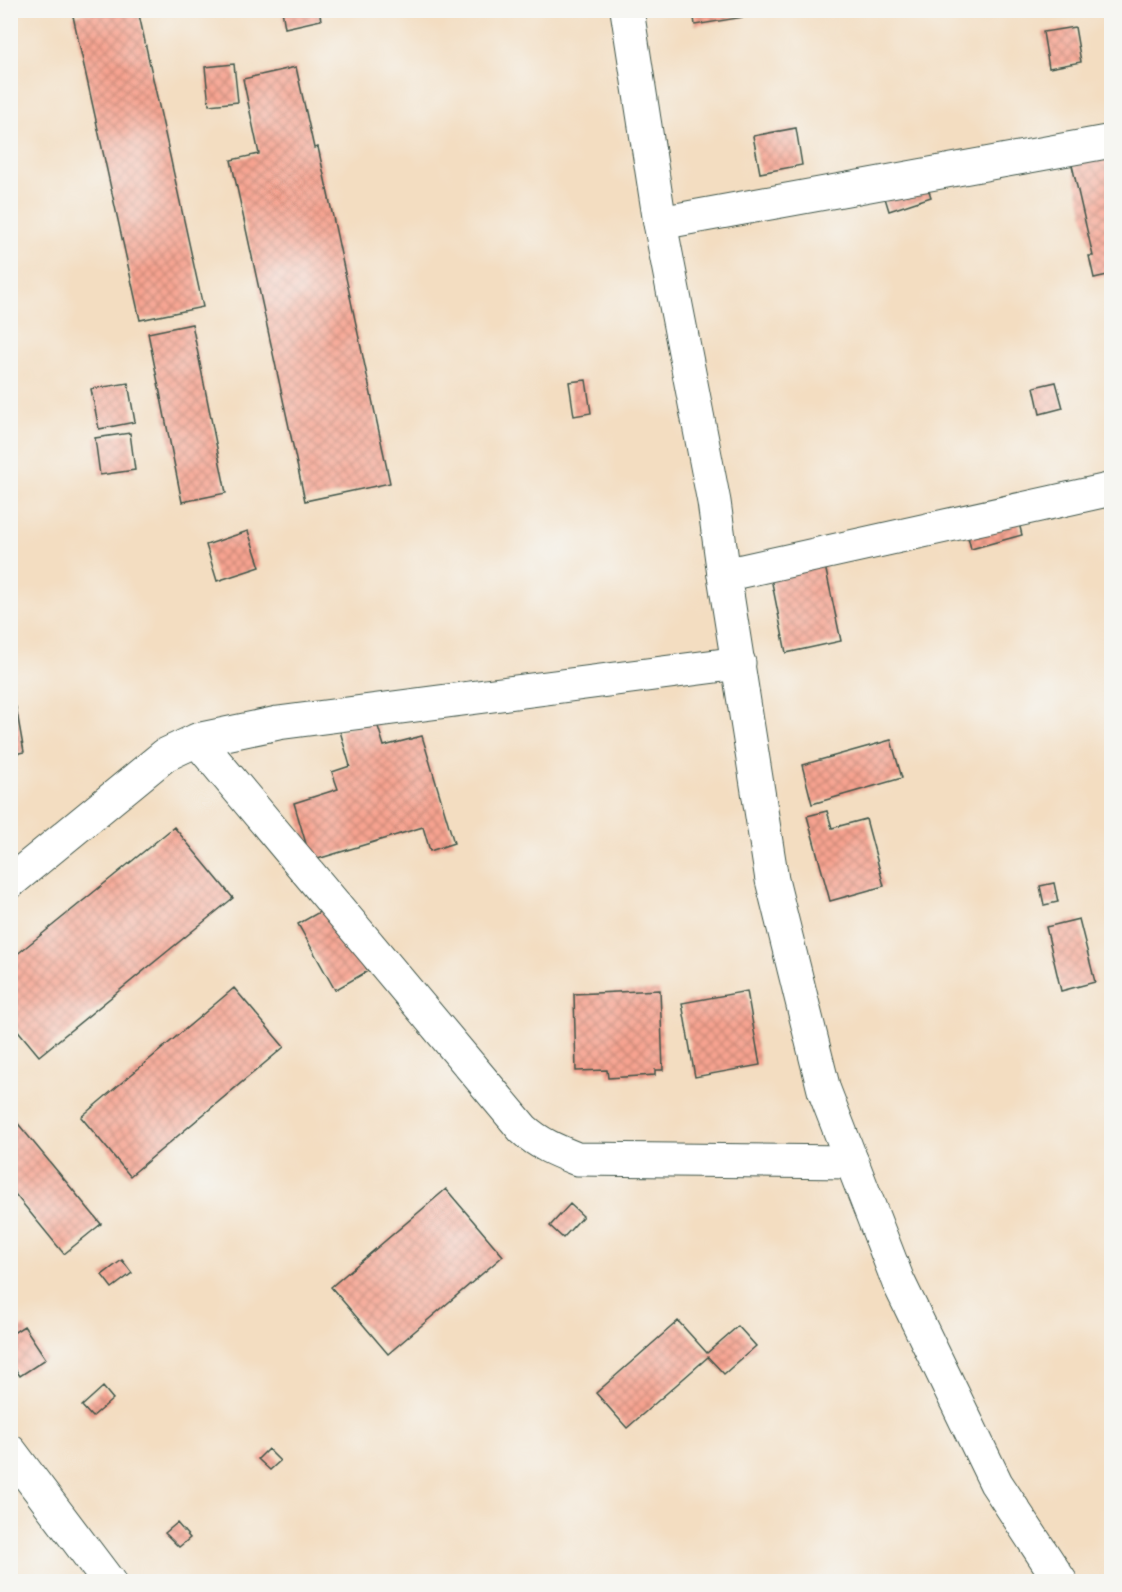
<svg xmlns="http://www.w3.org/2000/svg" width="1122" height="1592" viewBox="0 0 1122 1592" font-family="'Old Standard TT',serif">
<style>
.building{fill:url(#building-cross-hatch)}
.lines{fill:none;stroke-linecap:round;stroke-linejoin:round}
.minor-casing{stroke:#3f5549;stroke-width:35}
.secondary-casing{stroke:#3f5549;stroke-width:35}
.minor{stroke:#fff;stroke-width:33}
.secondary{stroke:#fff;stroke-width:33}
</style>
<defs>
<pattern id="building-cross-hatch" width="8" height="8" patternUnits="userSpaceOnUse" patternTransform="scale(1.5)"><rect width="8" height="8" fill="#f7a390"/><path d="M0 0l8 8M0 8l8-8" fill="none" stroke="#c78676"/></pattern>
</defs>
<rect width="100%" height="100%" fill="#f6f6f2"/>
<filter id="ink" filterUnits="userSpaceOnUse"><feTurbulence type="fractalNoise" baseFrequency=".0167" numOctaves="2"/><feDisplacementMap in="SourceGraphic" scale="12" xChannelSelector="R" yChannelSelector="G"/><feConvolveMatrix kernelMatrix="1 2 1 2 8 2 1 2 1" color-interpolation-filters="sRGB"/></filter>
<filter id="wash" filterUnits="userSpaceOnUse"><feTurbulence type="fractalNoise" baseFrequency=".008" numOctaves="4" result="noise"/><feDisplacementMap in="SourceGraphic" scale="24" xChannelSelector="R" yChannelSelector="G"/><feGaussianBlur stdDeviation="1.35" result="paint"/><feColorMatrix in="noise" values="0 0 0 0 0 0 0 0 0 0 0 0 0 0 0 0 0 1.4 0 .05"/><feComposite in="paint" operator="in"/></filter>
<g filter="url(#wash)">
<rect width="100%" height="100%" fill="#f3ddc1"/>
<g id="blocks">
<path class="building" d="M100,10H138L203,307L140,320L73,16Z
M282,10H319L321,20L285,28Z
M693,10H743L744,17L695,25Z
M1075,27L1081,62L1049,68L1043,32Z
M234,64L238,102L209,105L205,67Z
M296,67L314,148L318,147L390,483L305,501L231,160L259,154L243,79Z
M796,128L802,165L760,173L753,136Z
M1066,139L1112,142V274L1094,278L1089,256H1093Z
M922,171L931,197L889,211L881,185Z
M192,324L226,493L182,502L148,333Z
M586,380L591,413L574,416L569,382Z
M1056,382L1063,408L1040,414L1034,387Z
M128,383L135,422L99,429L91,389Z
M130,433L135,470L100,475L95,438Z
M1014,503L1022,535L971,549L963,516Z
M248,531L260,567L217,581L206,545Z
M820,542L841,641L786,653L766,553Z
M16,707L24,752L10,755V708Z
M376,720L384,746L422,736L454,843L430,851L423,827L311,861L294,803L338,789L332,772L350,766L340,731Z
M891,740L902,778L812,804L802,765Z
M827,811L832,828L866,819L884,886L830,901L807,816Z
M174,827L233,898L39,1056L10,1021V960Z
M1054,883L1058,902L1044,905L1040,886Z
M330,906L368,971L335,990L298,924Z
M1079,919L1095,982L1061,991L1046,927Z
M234,988L284,1047L130,1176L81,1117Z
M660,990L663,1070H655V1075L608,1078L607,1070L576,1071L574,994Z
M747,991L760,1065L695,1077L682,1003Z
M10,1114L101,1224L64,1254L10,1188Z
M446,1189L503,1256L388,1354L331,1287Z
M570,1204L583,1216L563,1238L550,1226Z
M122,1260L132,1273L112,1288L102,1275Z
M678,1321L707,1353L738,1326L756,1346L724,1374L708,1357L627,1428L596,1393Z
M24,1326L46,1359L20,1376L10,1362V1335Z
M103,1387L113,1399L92,1417L82,1406Z
M268,1449L280,1461L270,1470L258,1459Z
M177,1523L190,1538L179,1547L165,1533Z"/>
</g>
</g>
<g filter="url(#ink)">
<use href="#blocks" fill-opacity="0" stroke="#3f5549" stroke-width="1.5"/>
<g class="lines">
<defs>
<path id="minor" d="M660,223L1112,141
M724,575L1112,489
M197,740L523,1129C539,1144 557,1151 577,1159L852,1162
M10,882L165,755L197,740L278,723L739,663
M10,1451L109,1582"/>
<path id="secondary" d="M627,10L660,223L714,502L724,575L772,880L824,1090L898,1281L996,1483L1061,1582"/>
</defs>
<use href="#minor" class="minor-casing"/>
<use href="#secondary" class="secondary-casing"/>
<use href="#minor" class="minor"/>
<use href="#secondary" class="secondary"/>
</g>
</g>
<rect width="1122" height="1592" fill="none" stroke="#f6f6f2" stroke-width="36"/>
</svg>
